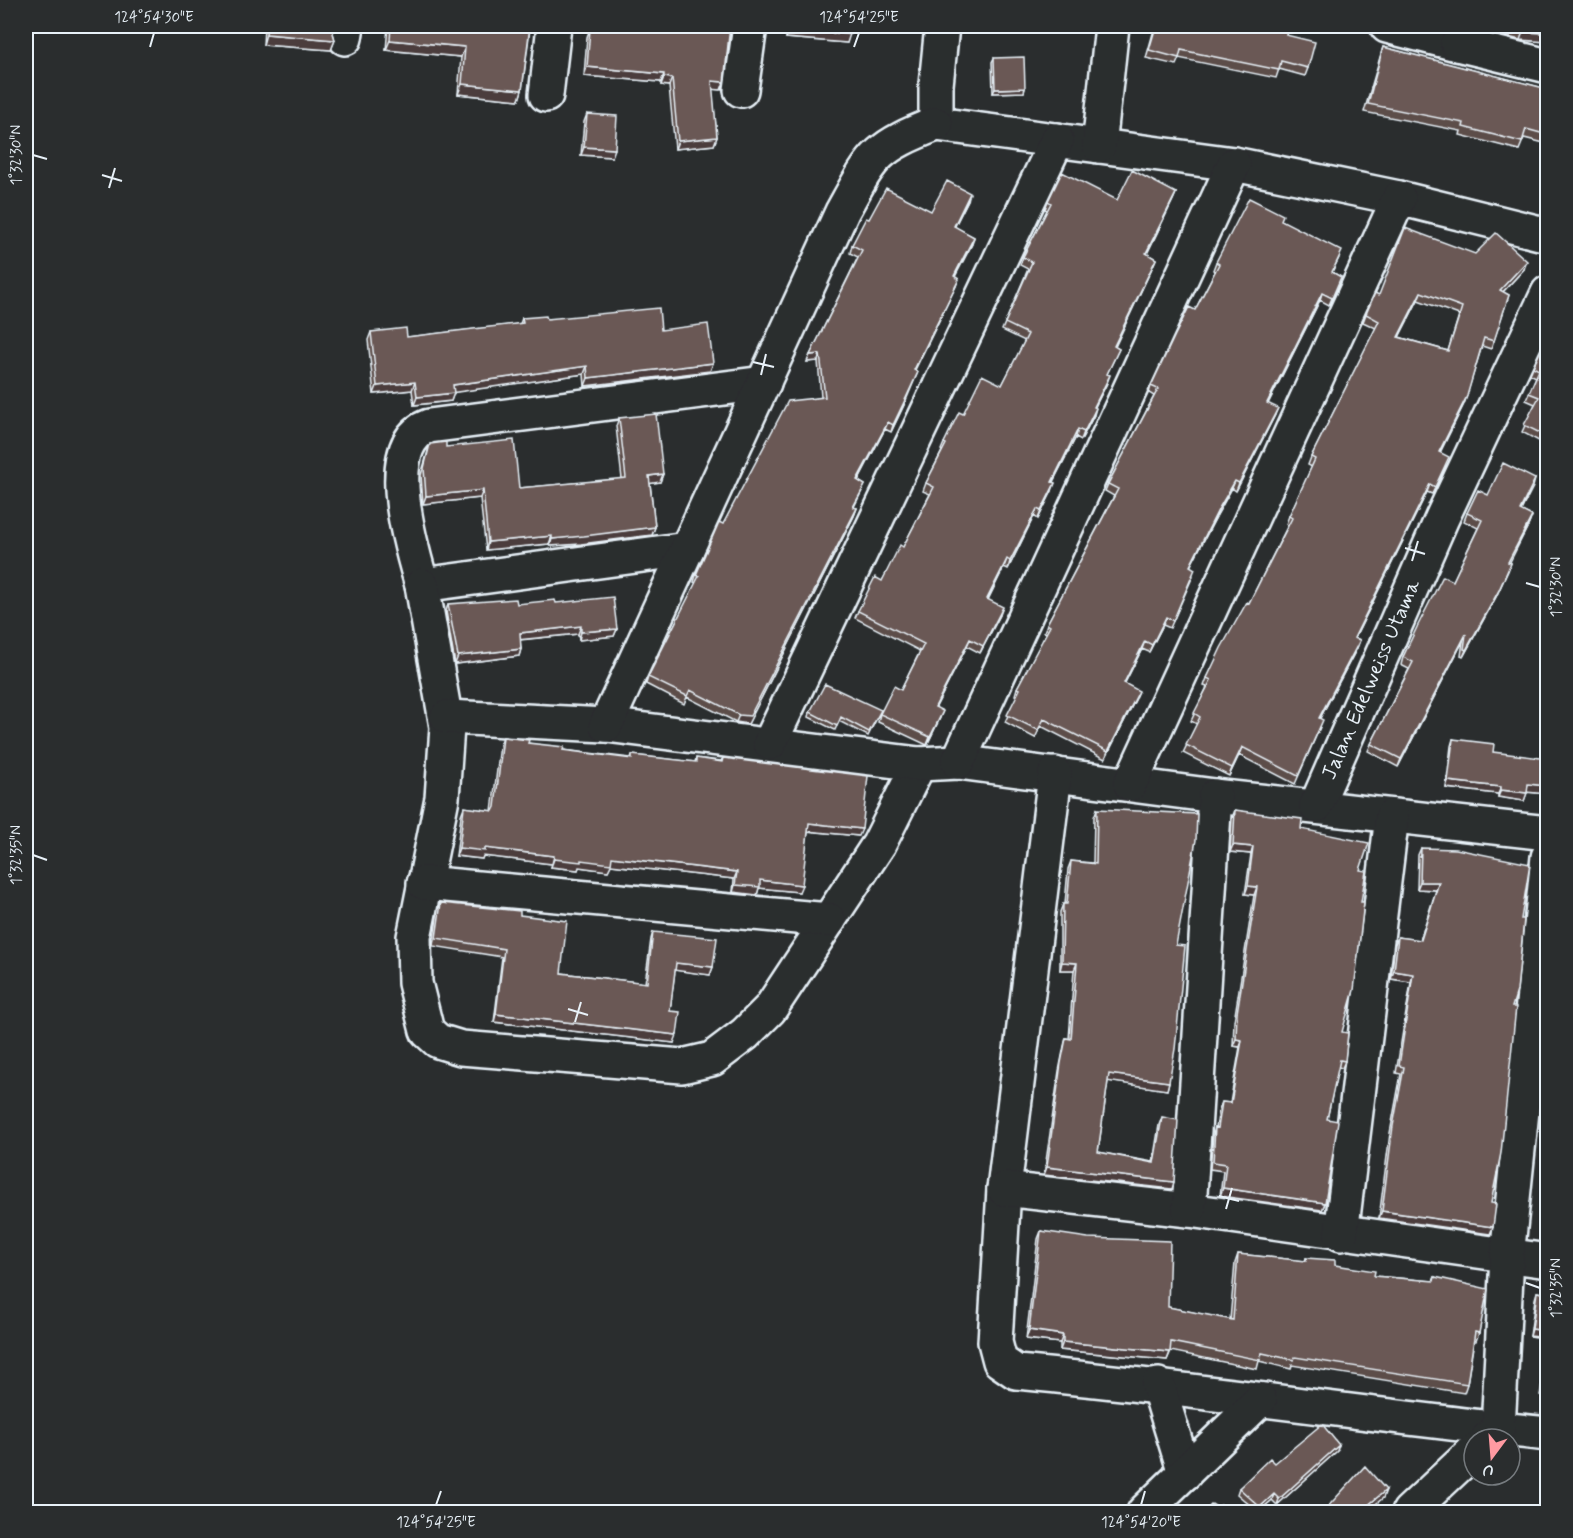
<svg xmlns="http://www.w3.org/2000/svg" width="1573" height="1538" viewBox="0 0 1573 1538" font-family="Mynerve,sans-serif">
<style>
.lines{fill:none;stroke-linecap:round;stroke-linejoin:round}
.minor-casing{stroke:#e8f1f8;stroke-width:38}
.minor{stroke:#2a2d2e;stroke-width:33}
.wall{fill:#5c4d49;stroke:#e8f1f8;stroke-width:1.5;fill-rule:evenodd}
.shaded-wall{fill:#4b3e3c;stroke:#e8f1f8;stroke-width:1.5}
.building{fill:#6b5955;stroke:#e8f1f8;stroke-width:1.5;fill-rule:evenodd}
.ticks{fill:none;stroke:#e8f1f8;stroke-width:2}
.labels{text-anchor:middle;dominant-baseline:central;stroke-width:4.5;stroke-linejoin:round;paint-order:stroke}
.street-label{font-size:21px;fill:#e8f1f8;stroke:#2a2d2e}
.neatline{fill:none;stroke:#e8f1f8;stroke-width:2}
.ticks-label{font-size:15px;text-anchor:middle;fill:#e8f1f8}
</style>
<rect width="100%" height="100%" fill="#2a2d2e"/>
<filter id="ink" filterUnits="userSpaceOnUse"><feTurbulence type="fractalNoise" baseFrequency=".0167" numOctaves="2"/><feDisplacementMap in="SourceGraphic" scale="12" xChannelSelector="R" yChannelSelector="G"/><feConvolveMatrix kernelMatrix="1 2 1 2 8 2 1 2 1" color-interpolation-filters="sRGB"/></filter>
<g filter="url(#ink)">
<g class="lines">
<defs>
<g id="minor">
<path d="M942,26L936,85V124L1234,164L1399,198L1548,235"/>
<path d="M1387,26L1457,44L1459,26"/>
<path d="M345,38L347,26"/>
<path d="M1457,44L1548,66"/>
<path d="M741,90L750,26"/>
<path d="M546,95L554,26"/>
<path d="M1099,146L1112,26"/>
<path d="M687,549L422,585C411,547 379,444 429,426L764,383"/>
<path d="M422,585L447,727L442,798L414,937L415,983L427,1031L438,1041L461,1048L682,1066L712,1059L745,1034L770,1009L879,844L919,764"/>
<path d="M447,717L606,725L919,764L958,762L1215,796L1548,833"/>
<path d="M606,725L842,212C873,156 874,148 936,124"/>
<path d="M770,743L1057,140"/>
<path d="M958,762L1234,164"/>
<path d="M1055,774L1004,1189L995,1342L1000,1361L1016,1372C1194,1388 1370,1416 1548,1434"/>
<path d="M1130,784L1399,198"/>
<path id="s1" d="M1316,806L1442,518L1548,293"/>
<path d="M424,883L829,920"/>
<path d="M1004,1189L1189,1210L1548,1261"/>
<path d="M1189,1210L1215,796"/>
<path d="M1341,1234L1392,816"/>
<path d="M1158,1385L1185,1473"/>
<path d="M1487,1439L1498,1429L1507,1257L1548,857"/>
<path d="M1144,1512L1260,1400"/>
<path d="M1409,1512L1474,1451"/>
</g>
</defs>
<use href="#minor" class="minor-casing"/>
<use href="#minor" class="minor"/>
</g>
<path class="wall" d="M264,26H331L335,40L331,50L263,45Z
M388,26H531L530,29L522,90L519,100L458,94L461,57L386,50Z
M592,26H730L724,82L721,90L712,89L717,137L714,145L675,149L669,86L661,85V82L584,76L587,37L590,29H592Z
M787,26H921L918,34L850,27L847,43L786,38Z
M1155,26H1281L1308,68L1305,76L1279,69L1276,78L1179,58L1176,65L1146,58Z
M1497,26H1548V42L1520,40L1496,34Z
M1383,47L1547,89L1548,84V144L1524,138L1519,150L1460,135L1461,131L1364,112Z
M994,58L1025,88L1024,92L993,93L992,62Z
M587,114L612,157L581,155L584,122Z
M1176,193L1173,200L1147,254L1156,259L1115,347L1119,349L1107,374V383L1095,407L1094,415L1081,440L1076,437L1053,482L1052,491L1038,519L1034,516L1008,569L1004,567L988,600L1000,615L980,653L967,646L936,707L940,718L927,745L878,722L880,714L901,690L920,651L855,618L858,611L882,581L903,547L930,494L923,491L926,483L942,451L941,450L944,443L963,414L1002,385L1025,341L1002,330L1028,269L1020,265L1023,257L1047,210L1045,209L1048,201L1117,200Z
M968,200L954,227L974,237L972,244L955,277L956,286L915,370L904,405L891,432L885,429L858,481L865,485L854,507L857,508L854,516L748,724L736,722L687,697L684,704L646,684L648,677L696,583L694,582L696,575L723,524L821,397L818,361L807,362L810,355L858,257L850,253L852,245L869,219L931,211Z
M1281,220L1339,258L1332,272L1341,277L1329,305L1320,300L1268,403L1275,415L1236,491L1232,488L1217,515L1190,566L1193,576L1170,628L1163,625L1149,652L1142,649L1125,683L1136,698L1105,759L1041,726L1035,738L1005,722L1017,696L1015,695L1017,688L1047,633L1044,632L1047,624L1114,496L1105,491L1108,484L1154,396L1149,393L1151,386L1195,310L1215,271L1213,270L1216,262Z
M1475,254L1524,269L1503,292L1509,295L1491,349L1482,346L1464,404L1440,452L1446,465L1432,494L1427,492L1355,638L1360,640L1357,648L1320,718V727L1295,784L1239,755L1229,776L1183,753L1197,724L1191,721L1207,687L1204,686L1207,678L1249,603L1288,525L1286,524L1289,516L1312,467L1308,465L1311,457L1376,328L1363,322L1366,314L1379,295ZM1418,300L1459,315L1448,351L1399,337Z
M522,318L661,330L713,363L710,371L585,386L584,374L454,392L451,401L414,405L412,390L374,394L368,340L371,332L407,337L520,324Z
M1548,345V446L1522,432L1535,404L1526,400L1536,377L1530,374L1533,367Z
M619,418L663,474L660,482L650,483L655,527L652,535L581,544L550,546L549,544L486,550L480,498L423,504L421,475L430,444L446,447L519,488L622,479L616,426Z
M1535,479L1521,511L1532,516L1529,524L1509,562L1511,563L1508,571L1496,597L1463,657L1461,656L1463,641L1398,767L1368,751L1371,744L1409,669L1401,665L1403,657L1453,581L1478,528L1464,521L1467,513L1488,495Z
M556,603L617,629L614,636L579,640L578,634L520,640L521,649L519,656L455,664L446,611L448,604H517Z
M881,710L868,736L839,721L835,730L809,717L810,712Z
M503,737L528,743L563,750L631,758L632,755L695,762L696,758L721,761L723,758L859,836L808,831L799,892L759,888L757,895L733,892L734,879L611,865L608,871L579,867L578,870L551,867L552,864L483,856L482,859L456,856L461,815L464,807L492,811L500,745Z
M1453,739L1493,752L1548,794L1527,792L1524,801L1498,797V794L1446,788L1451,746Z
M1097,809L1176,945L1169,1082L1167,1090L1108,1081L1098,1152L1153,1162L1159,1125L1162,1117L1172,1189L1044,1175L1059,1071L1064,1046L1066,1038L1069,1039L1074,970H1060V912L1063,904H1065L1068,869L1071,861L1093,863L1094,817Z
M1235,810L1301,829L1360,870L1342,1032L1345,1061L1342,1068L1338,1067L1327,1119L1325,1203L1322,1210L1220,1196L1223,1171L1210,1169L1213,1135L1215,1127L1216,1128L1219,1109L1222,1102L1230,1103L1240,1047L1233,1046L1234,1021L1254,895L1245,894L1251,854L1230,852L1232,818Z
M1421,848L1521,919L1491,1203L1493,1227L1490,1234L1379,1218L1390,1133L1401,1074L1396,1073L1411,982L1391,979L1395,944L1398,937L1420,940L1436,890L1417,889L1418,855Z
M441,903L520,915L561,973L645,983L651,939L653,932L713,967L710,975L675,970L670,1011L674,1043L494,1022L502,957L433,946L438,910Z
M1548,1206V1242H1544Z
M1041,1231L1168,1307L1230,1320L1235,1263L1238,1254L1305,1261L1306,1258L1374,1276L1433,1281L1435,1277L1479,1333L1476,1341H1474L1467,1384L1464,1393L1292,1365L1291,1369L1259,1361L1257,1369L1171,1351L1167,1360L1060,1350V1343L1026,1339L1038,1239Z
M1537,1292L1548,1294V1338L1530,1336L1535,1299Z
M1548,1347V1396L1540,1395Z
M1337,1451L1277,1505L1272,1500L1258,1512L1237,1494L1239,1488L1275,1463Z"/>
<path class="shaded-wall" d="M849,26H921L918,34L848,27Z
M789,30L850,34L847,43L786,38Z
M1523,32L1548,33V42L1520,40Z
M266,34L335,40L331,50L263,45Z
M390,40L465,47L461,57L386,50Z
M587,67L664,74L661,82L584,76Z
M664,77L672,78L669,86L661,85Z
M712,81L724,82L721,90L709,89Z
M462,84L522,90L519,100L458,94Z
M1025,88L1024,92L993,93L995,89Z
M717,137L714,145L675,149L678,141Z
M584,147L615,149L612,157L581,155Z
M970,193L968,200L951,234L954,226Z
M1176,193L1173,200L1143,261L1146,253Z
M974,237L972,244L951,283L954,276Z
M1156,259L1153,266L1111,354L1114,346Z
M1527,261L1524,269L1497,298L1500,290Z
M959,279L956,286L911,377L914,370Z
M1421,292L1418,300L1395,345L1398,337Z
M1322,293L1320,300L1265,410L1267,403Z
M820,354L818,361L807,362L810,355Z
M713,363L710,371L585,386L588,378Z
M587,366L584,374L450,393L453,385Z
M918,372L904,405L891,432L893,425Z
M1110,375L1107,383L1091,414L1094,407Z
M415,382L412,390L374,394L377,386Z
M454,393L451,401L414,405L417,397Z
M1467,396L1464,404L1437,459L1439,452Z
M1096,408L1094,415L1081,440L1084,432Z
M1278,408L1275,415L1236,491L1239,483Z
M888,422L885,429L854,488L857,480Z
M1078,429L1076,437L1049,489L1052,482Z
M663,474L660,482L647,484L649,476Z
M1535,479L1533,487L1517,518L1520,510Z
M1235,481L1232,488L1217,515L1187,573L1190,566L1219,508Z
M1055,483L1052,491L1038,519L1041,511Z
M1430,484L1427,492L1351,646L1354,638Z
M483,490L480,498L423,504L426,496Z
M857,508L854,516L748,724L736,722L739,715Z
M1037,509L1034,516L1008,569L1010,561Z
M1532,516L1529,524L1506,570L1508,562Z
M655,527L652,535L581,544L550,546L552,539Z
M552,536L549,544L486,550L488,542Z
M1007,559L1004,567L984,607L987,599Z
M1511,563L1496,597L1463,657L1466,650Z
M1003,607L1000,615L980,653L983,646Z
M1166,617L1163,625L1149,652L1152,645Z
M581,626L578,634L517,640L520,633Z
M617,629L614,636L579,640L581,632Z
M1466,634L1463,641L1398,767L1401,759Z
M970,639L967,646L932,714L935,707Z
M1360,640L1357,648L1316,726L1319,718Z
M1145,641L1142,649L1121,690L1124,683Z
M521,649L519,656L455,664L458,656Z
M1139,691L1136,698L1105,759L1108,751Z
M943,711L940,718L927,745L930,737Z
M1242,747L1239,755L1229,776L1232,768Z
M1448,781L1501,787L1498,794L1446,788Z
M1528,784L1548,786V794L1525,792Z
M1501,790L1527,793L1524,801L1498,797Z
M809,823L862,829L859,836L806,831Z
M1233,845L1253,847L1251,854L1230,852Z
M459,848H485L554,856L552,864L483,856L482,859L456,856Z
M612,857L737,872L734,879L611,865L608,871L579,867L578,870L551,867L554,859L581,860Z
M760,880L802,885L799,892L759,888L757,895L733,892L735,885Z
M1420,882H1439L1436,890L1417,889Z
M1248,886L1257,887L1254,895L1245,894Z
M1062,962L1077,963L1074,970H1060Z
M676,963L713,967L710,975L673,970Z
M1394,971L1413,974L1411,982L1391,979Z
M496,1014L677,1035L674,1043L494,1022Z
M1236,1039L1242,1040L1240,1047L1233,1046Z
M1109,1074L1169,1082L1167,1090L1106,1081Z
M1047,1167L1174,1182L1172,1189L1044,1175Z
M1223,1188L1325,1203L1322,1210L1220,1196Z
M1382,1211L1493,1227L1490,1234L1379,1218Z
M1532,1329L1548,1331V1338L1530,1336Z
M1029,1330L1063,1335L1060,1343L1026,1339Z
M1063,1342L1170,1352L1167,1360L1060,1350Z
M1339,1445L1337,1451L1277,1505L1279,1499Z
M1386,1490L1383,1498L1366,1512H1360Z
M1274,1494L1272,1500L1258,1512L1260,1507Z"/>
<path class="building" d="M267,26H331L335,40L266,34Z
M391,26H530L522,90L462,84L465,47L390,40Z
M594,26H730L724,82L712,81L717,137L678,141L672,78L664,77V74L587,67L590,29H594Z
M790,26H850V34L789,30Z
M1156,26H1281L1288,27L1286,35L1315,42L1308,68L1281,61L1279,70L1181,50L1179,58L1149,50Z
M1499,26H1548V33L1523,32Z
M1383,47L1548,89V135L1526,129L1522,142L1463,127L1464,123L1368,104Z
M1024,57L1025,88L995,89L994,58Z
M587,114L617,116L615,149L584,147Z
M1132,170L1176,193L1146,253L1156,259L1114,346L1119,349L1107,374L1110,375L1094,407L1096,408L1084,432L1078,429L1052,482L1055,483L1041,511L1037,509L1010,561L1007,559L987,599L1003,607L983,646L970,639L935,707L943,711L930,737L880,714L894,686L901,690L924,644L858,611L875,577L882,581L900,545L903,547L934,487L926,483L946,444L944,443L959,412L963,414L982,375L1002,385L1028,334L1005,323L1032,262L1023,257L1051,203L1048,201L1062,172L1117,200Z
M947,181L970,193L954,226L974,237L954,276L959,279L914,370L918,372L906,398L893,425L888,422L857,480L865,485L853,507L857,508L750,716L739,715L690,690L687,696L648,677L699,576L696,575L719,522L723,524L788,401L825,397L820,354L810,355L862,250L852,245L866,218L869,219L886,188L931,211Z
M1249,198L1283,215L1281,220L1342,251L1332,272L1341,277L1332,298L1322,293L1267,403L1278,408L1239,483L1235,481L1219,508L1190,566L1195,569L1173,621L1166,617L1152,645L1145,641L1124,683L1139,691L1108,751L1044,719L1038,730L1007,715L1020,689L1017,688L1050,626L1047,624L1118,489L1108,484L1158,389L1151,386L1175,335L1189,307L1195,310L1219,264L1216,262Z
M1405,228L1475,254L1496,233L1527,261L1500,290L1509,295L1494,341L1484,338L1467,396L1439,452L1449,457L1435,487L1430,484L1354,638L1360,640L1319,718L1323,720L1298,776L1242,747L1232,768L1186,745L1200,717L1194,713L1211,680L1207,678L1221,648L1247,602L1249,603L1292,518L1289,516L1315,459L1311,457L1379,321L1366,314L1375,293L1379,295ZM1421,292L1462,307L1448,351L1398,337Z
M659,308L661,330L708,324L713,363L588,378L587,366L453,385L454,393L417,397L415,382L377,386L371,332L406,328L407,337L523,323L522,318L546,316L547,319Z
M1544,344L1548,345V437L1524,425L1539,397L1529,393L1539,370L1533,367Z
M656,414L663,474L649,476L655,527L584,536L552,539V536L488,542L483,490L426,496L424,468L430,444L446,442V447L514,440L519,488L626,478L619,418Z
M1503,463L1535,479L1520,510L1532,516L1508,562L1511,563L1499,590L1466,650L1464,649L1466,634L1401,759L1371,744L1413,662L1403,657L1418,625L1443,576L1453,581L1482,520L1467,513L1478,490L1488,495Z
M613,597L617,629L581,632V626L520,633L521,649L458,656L448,604L516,599L517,604L555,600L556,603Z
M825,684L881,710L869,732L841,717L837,726L810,712Z
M503,737L529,740L528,743L564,747L563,750L632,759V755L696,762V758L722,762L723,758L868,776L862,829L809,823L802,885L760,880V887L735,885L737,872L612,857L611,864L581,860V862L554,859V856L485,848V851L459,848L464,807L493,811L495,807Z
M1453,739L1494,744L1493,752L1548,759V786L1528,784L1527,793L1501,790V787L1448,781Z
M1097,809L1197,814L1196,840L1176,945L1185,946L1175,1049L1169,1082L1109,1074L1098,1152L1154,1163L1162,1117L1178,1120L1174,1182L1047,1167L1061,1063L1066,1038L1071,1039L1077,963L1062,962L1063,904H1067L1071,861L1096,864Z
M1235,810L1302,819L1301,829L1369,843L1360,870L1366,871L1361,902H1364L1354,990L1342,1032L1348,1033L1345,1061L1340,1060L1327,1119L1338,1121L1325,1203L1223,1188L1226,1164L1213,1162L1215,1127L1218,1128L1222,1102L1231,1103L1242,1040L1236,1039L1237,1013L1257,887L1248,886L1253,847L1233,845Z
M1421,848L1456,849L1530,864L1521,919H1524L1517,991L1512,1007H1516L1501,1153L1491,1203L1496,1204L1493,1227L1382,1211L1393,1126L1404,1067L1399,1066L1413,974L1394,971L1398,937L1421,940L1439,882H1420Z
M441,903L520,911V915L567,921L561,973L647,983L653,932L717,938L713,967L676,963L670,1011L680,1012L677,1035L496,1014L504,949L436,938Z
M1041,1231L1088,1238L1170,1241L1168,1307L1233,1320L1238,1254L1306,1261V1258L1335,1260V1265L1375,1271L1374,1276L1434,1281L1435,1277L1488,1289L1479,1333L1475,1332L1467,1384L1295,1357L1294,1360L1262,1353L1260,1360L1171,1342L1170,1352L1063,1342V1335L1029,1330Z
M1537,1292L1548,1294V1331L1532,1329Z
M1548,1356V1388L1542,1387Z
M1322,1424L1339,1445L1279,1499L1274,1494L1260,1507L1239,1488L1270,1458L1275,1463Z
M1365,1466L1386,1490L1360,1512H1323Z
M1212,1504L1218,1508L1221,1505L1226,1512H1204Z"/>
</g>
<path class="ticks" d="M150,47L154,33M854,47L859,33M33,155L47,159M102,175L122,181M109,188L115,168M753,362L774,367M761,375L766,354M1405,548L1425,554M1412,561L1418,541M1526,583L1540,587M33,855L47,860M568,1009L588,1015M575,1022L581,1002M1219,1196L1239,1201M1226,1209L1232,1188M1526,1283L1540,1288M436,1505L441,1491M1141,1505L1145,1491"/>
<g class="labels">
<g class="street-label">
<text stroke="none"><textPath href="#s1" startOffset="138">Jalan Edelweiss Utama</textPath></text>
</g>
</g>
<rect width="1573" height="1538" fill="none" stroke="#2a2d2e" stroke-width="66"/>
<g transform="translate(1492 1457) rotate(196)"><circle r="28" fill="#2a2d2e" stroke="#767b7f" stroke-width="1.5"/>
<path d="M0-4.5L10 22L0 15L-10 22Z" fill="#ff9aa2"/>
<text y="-9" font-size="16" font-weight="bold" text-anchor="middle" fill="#e8f1f8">U</text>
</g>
<rect x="33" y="33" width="1507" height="1472" class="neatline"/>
<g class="ticks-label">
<text x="154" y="22">124°54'30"E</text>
<text x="859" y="22">124°54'25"E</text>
<text transform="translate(16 155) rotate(-90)" y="5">1°32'30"N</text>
<text transform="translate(1556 587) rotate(-90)" y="5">1°32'30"N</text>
<text transform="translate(16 855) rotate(-90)" y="5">1°32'35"N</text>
<text transform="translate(1556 1288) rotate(-90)" y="5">1°32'35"N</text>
<text x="436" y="1527">124°54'25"E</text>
<text x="1141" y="1527">124°54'20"E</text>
</g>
</svg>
